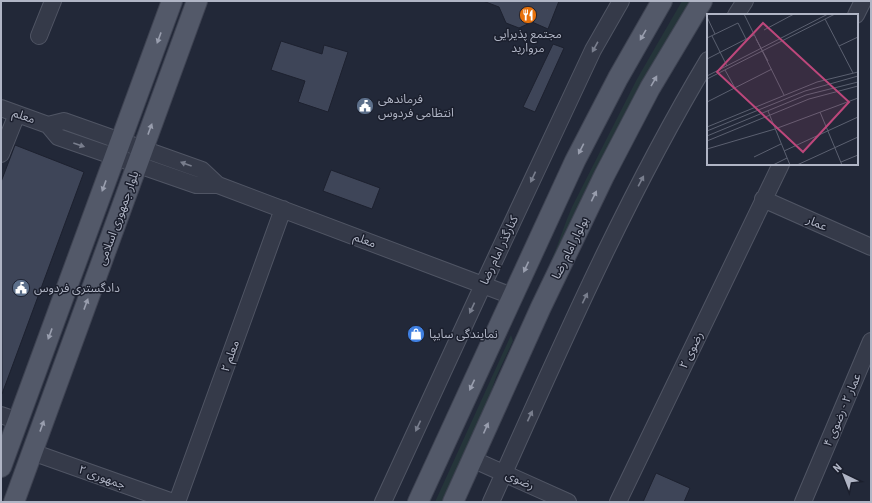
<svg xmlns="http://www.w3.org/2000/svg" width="872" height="503" viewBox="0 0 872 503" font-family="'Roboto Condensed','Noto Sans Arabic',sans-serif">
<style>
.green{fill:#25353a}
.building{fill:#3e4558;stroke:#1d212f}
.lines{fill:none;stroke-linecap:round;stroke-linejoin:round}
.minor-casing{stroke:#505564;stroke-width:18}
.major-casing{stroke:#3e4352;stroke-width:22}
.minor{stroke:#353a49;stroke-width:16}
.major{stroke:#535969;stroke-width:20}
.oneway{fill:#999eae}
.oneway2{fill:#797e8d}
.labels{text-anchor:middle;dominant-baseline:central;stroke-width:3;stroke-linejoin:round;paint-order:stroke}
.poi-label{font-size:12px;fill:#b0b5c5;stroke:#1b1f2d;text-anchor:start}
.street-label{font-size:12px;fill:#b0b5c5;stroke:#1b1f2d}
.inset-road{fill:none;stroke:#5b6070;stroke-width:1}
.view{fill:#bd477b;fill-opacity:0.15;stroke:#bd477b;stroke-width:2}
.inset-edge{fill:none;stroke:#b0b5c5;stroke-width:2}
</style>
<rect width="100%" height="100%" fill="#222838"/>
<path class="green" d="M682,1H690L554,266L551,261C559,243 564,225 572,207L637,79Z
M511,335L513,341L496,377L483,416L444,502H435Z"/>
<path class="building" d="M483,1H559L548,29L532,22L519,28L506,23L499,7Z
M281,41L322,54L324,45L348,52L328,112L298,102L305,81L271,70Z
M553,44L564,48L535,112L523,107Z
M15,145L84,172L2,394L1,182Z
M331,170L380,188L372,209L323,191Z
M656,473L690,488L684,502H643Z"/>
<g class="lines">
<defs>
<path id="minor" d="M736,15L745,1
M856,15L863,1
M39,36L53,1
M1,108L48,125L64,121L143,149L202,170L218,185
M48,125L58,137L196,185H218L512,296
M1,154L17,114
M763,199L871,247
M1,415L18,421
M32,452L173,502
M472,459L568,502
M177,502L283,209
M383,502L483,285L593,50L621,1
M491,502C558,353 624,200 708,60
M618,502L781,164
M803,502L871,341"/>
<path id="major" d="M1,467L172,1
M14,502L197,1
M418,502L575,161L618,78L662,1
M453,502L541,307L604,176L650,88L702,1"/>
</defs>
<use href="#minor" class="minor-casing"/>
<use href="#major" class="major-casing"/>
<use href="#minor" class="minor"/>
<use href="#major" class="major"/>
</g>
<defs><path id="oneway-solid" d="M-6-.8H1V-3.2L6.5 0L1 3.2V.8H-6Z"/></defs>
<g class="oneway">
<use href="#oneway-solid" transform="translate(643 35) rotate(120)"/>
<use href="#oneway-solid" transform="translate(159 38) rotate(110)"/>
<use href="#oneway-solid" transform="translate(654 81) rotate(-60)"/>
<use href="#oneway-solid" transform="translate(150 129) rotate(-70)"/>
<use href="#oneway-solid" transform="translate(581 149) rotate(117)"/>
<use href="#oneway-solid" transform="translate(104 186) rotate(110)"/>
<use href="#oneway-solid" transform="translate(594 196) rotate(-64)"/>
<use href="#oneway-solid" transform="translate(526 267) rotate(115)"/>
<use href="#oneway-solid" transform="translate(86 304) rotate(-70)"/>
<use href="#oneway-solid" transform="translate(50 334) rotate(110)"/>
<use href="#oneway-solid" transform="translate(472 385) rotate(115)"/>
<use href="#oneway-solid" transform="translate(42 426) rotate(-70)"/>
<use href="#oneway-solid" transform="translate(486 428) rotate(-66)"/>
</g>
<g class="oneway2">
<use href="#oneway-solid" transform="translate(595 47) rotate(119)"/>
<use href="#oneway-solid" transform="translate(79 145) rotate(19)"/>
<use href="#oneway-solid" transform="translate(186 164) rotate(-160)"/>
<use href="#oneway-solid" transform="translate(533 177) rotate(115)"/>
<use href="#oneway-solid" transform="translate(641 181) rotate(-62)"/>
<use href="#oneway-solid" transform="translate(585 298) rotate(-64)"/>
<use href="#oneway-solid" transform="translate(472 308) rotate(115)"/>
<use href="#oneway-solid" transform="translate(530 416) rotate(-65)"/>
<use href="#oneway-solid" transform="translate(418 426) rotate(115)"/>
</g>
<defs>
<symbol id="restaurant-disc" viewBox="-11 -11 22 22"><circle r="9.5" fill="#e8710a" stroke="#1b1f2d"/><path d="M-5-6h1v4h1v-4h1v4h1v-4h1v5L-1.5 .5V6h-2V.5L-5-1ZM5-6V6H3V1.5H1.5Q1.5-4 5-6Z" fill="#fff"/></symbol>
<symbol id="civic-disc" viewBox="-11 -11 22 22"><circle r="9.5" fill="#5c6f8a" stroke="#1b1f2d"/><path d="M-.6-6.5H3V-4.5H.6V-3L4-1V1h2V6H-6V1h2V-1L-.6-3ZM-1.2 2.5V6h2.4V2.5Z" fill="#fff"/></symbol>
<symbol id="shop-disc" viewBox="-11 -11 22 22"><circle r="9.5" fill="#3f7fe0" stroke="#1b1f2d"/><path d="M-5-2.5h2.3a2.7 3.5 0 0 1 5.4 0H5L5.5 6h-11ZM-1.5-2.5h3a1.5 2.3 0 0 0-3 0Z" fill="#fff"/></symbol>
</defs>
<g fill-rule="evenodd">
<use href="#restaurant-disc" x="518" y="5" width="20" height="20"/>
<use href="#civic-disc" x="355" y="96" width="20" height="20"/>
<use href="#civic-disc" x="11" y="278" width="20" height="20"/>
<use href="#shop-disc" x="406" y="324" width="20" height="20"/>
</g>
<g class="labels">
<g class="poi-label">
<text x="528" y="34" text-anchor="middle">مجتمع پذیرایی<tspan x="528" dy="14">مروارید</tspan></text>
<text x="378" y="99">فرماندهی<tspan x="378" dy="14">انتظامی فردوس</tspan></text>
<text x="34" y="288">دادگستری فردوس</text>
<text x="429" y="334">نمایندگی سایپا</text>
</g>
<g class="street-label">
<text transform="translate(24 116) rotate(19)">معلم</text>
<text transform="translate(118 218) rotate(-70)">بلوار جمهوری اسلامی</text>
<text transform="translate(817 223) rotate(24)">عمار</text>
<text transform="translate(365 240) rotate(21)">معلم</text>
<text transform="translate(570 248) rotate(-64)">بولوار امام رضا</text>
<text transform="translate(499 250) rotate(-65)">کنارگذر امام رضا</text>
<text transform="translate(691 350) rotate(-64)">رضوی ۲</text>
<text transform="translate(230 356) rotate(-70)">معلم ۲</text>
<text transform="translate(842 410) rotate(-67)">عمار ۲ - رضوی ۴</text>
<text transform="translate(102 477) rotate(20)">جمهوری ۲</text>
<text transform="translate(520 480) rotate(24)">رضوی</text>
</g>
</g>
<g transform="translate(707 14)">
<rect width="151" height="151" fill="#222838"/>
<path class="inset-road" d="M37,0L77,81M0,3L8,20M118,5L146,59M57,16L87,0M5,22L20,52M0,24L31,9L39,25M49,25L61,47M132,32L151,23M0,45L47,21M18,56L28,74M0,62L121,0M0,65L128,0M0,88L65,55M61,97L83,151M113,98L135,151M0,113L110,68L151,58M0,117L98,77L151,62M0,122L99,81L151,68M0,127L102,85L151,72M0,135L68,115L151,84M77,137L151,103M47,143L74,130M134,148L151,141M66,151L80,144M90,151L151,123"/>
<path class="view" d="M56,9L142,88L96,138L10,58Z"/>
<rect width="151" height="151" class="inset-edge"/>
</g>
<rect width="872" height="503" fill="none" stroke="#b0b5c5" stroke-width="4"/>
<g transform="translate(844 475) rotate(317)" stroke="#1b1f2d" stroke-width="3" paint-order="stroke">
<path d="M0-3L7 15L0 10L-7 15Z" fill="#b0b5c5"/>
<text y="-6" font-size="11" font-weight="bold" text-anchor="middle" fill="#b0b5c5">N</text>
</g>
</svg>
